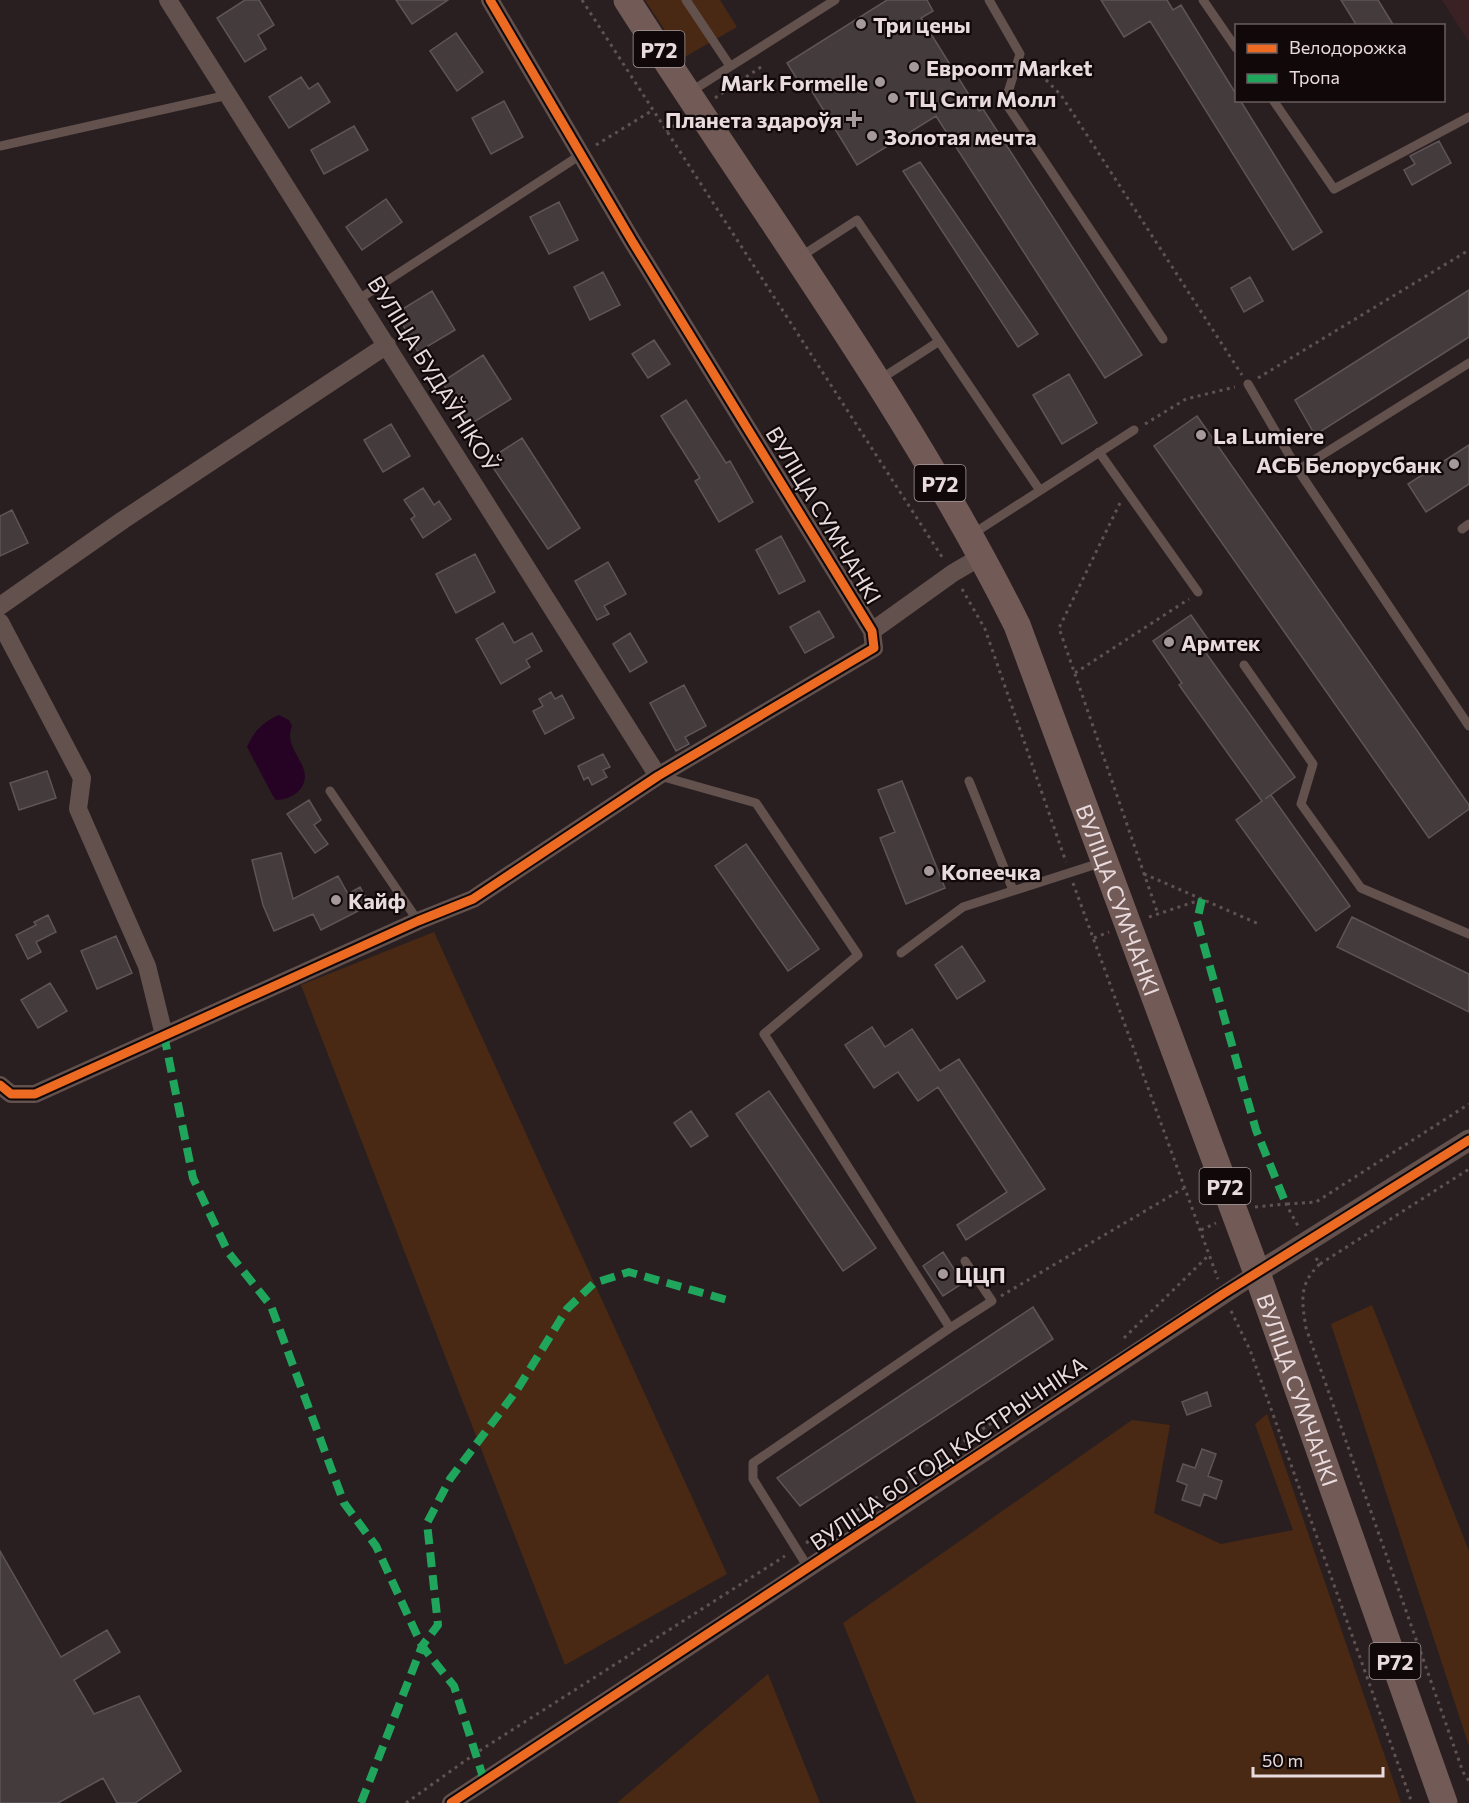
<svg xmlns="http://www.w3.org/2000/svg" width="1469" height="1803" viewBox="0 0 1469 1803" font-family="Commissioner,sans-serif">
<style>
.built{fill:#3a2224}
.green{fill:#492913}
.water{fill:#260324}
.building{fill:#443b3d;stroke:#5e5558;stroke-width:1.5}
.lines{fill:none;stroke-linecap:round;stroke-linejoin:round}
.path{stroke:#605251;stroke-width:3;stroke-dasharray:3 4.5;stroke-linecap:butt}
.service{stroke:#63514e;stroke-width:9}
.minor{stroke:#63514e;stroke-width:18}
.tertiary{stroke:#63514e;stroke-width:21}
.primary{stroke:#725a56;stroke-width:27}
.quiet{stroke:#20a55d;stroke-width:8;stroke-dasharray:15 8;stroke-linecap:butt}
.cycleway-casing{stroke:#100809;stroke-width:13}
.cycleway{stroke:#ed6a23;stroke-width:9}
.poi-dot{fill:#a6999b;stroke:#100809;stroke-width:2}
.labels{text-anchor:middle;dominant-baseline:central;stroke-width:4.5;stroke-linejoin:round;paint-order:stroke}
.shield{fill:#100809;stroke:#a89c9d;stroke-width:1.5}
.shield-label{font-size:21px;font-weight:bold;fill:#e9dbdd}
.poi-label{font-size:22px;font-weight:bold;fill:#e9dbdd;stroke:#100809;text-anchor:start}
.street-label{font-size:22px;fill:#e9dbdd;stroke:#100809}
</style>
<rect width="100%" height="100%" fill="#2a1f20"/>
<path class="built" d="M1442,0H1469V42Z"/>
<path class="green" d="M645,0H720L737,27L683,58Z
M434,932L727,1574L565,1665L301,985Z
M1372,1305L1469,1551V1746L1331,1324Z
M1267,1414L1401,1803H916L843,1623L1132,1420L1170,1425L1154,1513L1221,1544L1293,1530L1255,1424Z
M768,1674L820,1803H617Z"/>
<path class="water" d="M279,715L289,720L292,726C285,744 299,754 304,770C309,788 292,800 276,800L273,796L247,747C253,732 264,721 279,715Z"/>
<path class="building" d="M245,0H259L274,25L258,35L266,49L245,62L217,18Z
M396,0H448L412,24Z
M887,0H927L933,11L921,18L979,111L983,109L1142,355L1105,378L936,116L857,165L810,88L805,92L787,63Z
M1101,0H1167L1173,10L1181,5L1236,94V100H1240L1322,232L1293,250L1150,21L1124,37Z
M1341,0H1378L1394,26H1357Z
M456,33L483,72L457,91L430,51Z
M301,77L309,89L318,83L330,102L289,128L269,97Z
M504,101L523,137L491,154L472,118Z
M354,126L368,150L324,174L311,150Z
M1439,141L1451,163L1412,185L1404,170L1415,164L1410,156Z
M920,162L1038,334L1018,347L903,171Z
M386,199L402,222L362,250L346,227Z
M559,202L578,240L549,254L530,217Z
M603,272L620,305L590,320L574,287Z
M1250,277L1263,301L1244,312L1231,288Z
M1469,290V337L1315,435L1295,400Z
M432,291L455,330L418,352L396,313Z
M654,340L670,364L648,378L632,354Z
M483,355L511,399L469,425L442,382Z
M1069,374L1097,423L1062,444L1033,395Z
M686,400L726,463L730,461L753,502L719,522L695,481L700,478L661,416Z
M1197,416L1469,805V809L1429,838L1154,446Z
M391,424L410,456L383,472L364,440Z
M522,438L580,528L548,549L488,460Z
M1469,445V484L1426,512L1408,484Z
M423,488L434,505L439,501L451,519L423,538L411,519L415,516L404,500Z
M12,510L28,543L0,556V516Z
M781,536L805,581L779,594L756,550Z
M475,554L495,592L456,613L436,574Z
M608,562L626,594L604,606L609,614L597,620L575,581Z
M819,611L834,637L805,653L790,627Z
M1191,615L1214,648L1206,653L1295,777L1265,799L1271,795L1350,906L1316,931L1236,820L1262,801L1179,685L1182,683L1153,641Z
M503,623L514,643L532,633L542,651L526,660L530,667L501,684L476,639Z
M630,633L647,662L630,672L613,644Z
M684,685L706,726L685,737L689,744L676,751L650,703Z
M551,692L555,699L562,695L574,718L545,734L533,711L543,706L539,699Z
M603,754L610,767L603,770L607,777L592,785L588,777L584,780L578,766Z
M47,771L56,798L19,810L10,783Z
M902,781L945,888L906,904L880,838L895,832L878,790Z
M309,800L321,820L314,825L328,844L315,853L287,814Z
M746,844L819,949L788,971L715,866Z
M281,853L293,899L338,876L348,894L360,887L370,905L321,930L313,914L274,931L263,905L252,860Z
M48,915L56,932L36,942L41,952L28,959L16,935L36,925L34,922Z
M1352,917L1469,974V1012L1337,947Z
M116,936L132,973L97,989L81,951Z
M962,946L985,981L957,999L935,965Z
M50,983L67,1011L38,1028L21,1000Z
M872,1027L885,1047L912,1029L940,1071L959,1059L1045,1189L966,1240L957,1225L1007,1192L938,1087L918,1101L898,1072L874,1088L845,1045Z
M769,1091L876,1248L843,1271L736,1114Z
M691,1111L708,1136L691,1147L674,1123Z
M943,1252L963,1283L943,1296L923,1266Z
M1033,1307L1053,1339L800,1506L777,1478Z
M1207,1392L1211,1406L1187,1415L1182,1402Z
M1202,1449L1216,1454L1208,1476L1222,1481L1216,1499L1204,1494L1200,1506L1182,1500L1187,1485L1177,1481L1183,1464L1195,1468Z
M0,1551L61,1657L107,1630L120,1652L74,1680L94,1714L139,1696L181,1771L135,1803H117L103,1778L58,1803H0Z"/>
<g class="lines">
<path class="path" d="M582,0L944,560
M1030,64L1061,95L1242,375
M715,98L761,67
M666,131L680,122
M596,145L653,110
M1258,378L1469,250
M1145,424L1186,399L1235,387
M1120,503L1059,628L1158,914
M962,589L985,629L1066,862
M1075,673L1189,599
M1144,874L1259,924
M1073,883L1218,1279
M1149,917L1200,900
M1094,938L1109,932
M1287,1204L1316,1202L1469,1104
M1255,1207L1286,1204L1298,1226
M1201,1230L1216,1223
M1316,1258L1320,1264C1298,1284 1302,1302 1306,1328L1463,1772L1469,1781
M1320,1264L1469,1169
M1001,1296L1184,1188
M1231,1311L1250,1350L1412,1803
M1124,1338L1210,1254
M806,1543L1040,1392
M406,1803L476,1753L785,1556"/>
<path class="service" d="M686,0L730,66
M989,0L1020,54L1005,102L1163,339
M1203,0L1236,48
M690,92L835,0
M1273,100L1334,189L1469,117
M0,146L228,95
M800,257L857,220L1039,489
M359,299L582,154
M879,380L938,342
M1248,384L1298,470L1469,726
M1099,452L1198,592
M1298,470L1469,363
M1462,529L1469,524
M971,535L1134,430
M1244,665L1313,764L1301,804L1361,888L1469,934
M660,776L756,803L858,955L764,1034L950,1328L753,1463V1479L809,1569
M969,781L1013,890
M330,791L418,921
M901,953L963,907L1103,862
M950,1328L992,1301L965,1261"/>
<path class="minor" d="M168,0L658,776
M0,606L123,520L387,345
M0,622L82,778L78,809L147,966L164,1035
M872,631L953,573L982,556
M0,1085L11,1094H35L418,921L473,899L658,776L874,648L872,631L632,241L490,0
M451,1803L1257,1273"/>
<path class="tertiary" d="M1257,1273L1469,1140"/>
<path class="primary" id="s1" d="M627,0C759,207 907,405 1017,625L1257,1273L1444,1803"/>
<path class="quiet" d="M1202,899L1197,921L1256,1130L1286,1204
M164,1035L193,1178L228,1252L271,1306L344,1503L376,1546L422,1646L454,1686L484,1780
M361,1803L422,1646L438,1625L427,1523L450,1479L517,1390L567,1309L594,1283L629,1272L727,1300"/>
<defs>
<path id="cycleway" d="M0,1085L11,1094H35L418,921L473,899L658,776L874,648L872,631L632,241L490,0
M451,1803L1223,1294L1469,1140"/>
</defs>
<use href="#cycleway" class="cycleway-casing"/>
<use href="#cycleway" class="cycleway"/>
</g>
<g class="poi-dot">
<circle cx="861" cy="24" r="6"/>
<circle cx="914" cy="67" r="6"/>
<circle cx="880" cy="82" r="6"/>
<circle cx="893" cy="98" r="6"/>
<path d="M851 110h6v6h6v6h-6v6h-6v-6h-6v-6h6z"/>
<circle cx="872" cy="136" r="6"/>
<circle cx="1201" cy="435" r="6"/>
<circle cx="1454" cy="464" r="6"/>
<circle cx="1169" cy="642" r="6"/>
<circle cx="929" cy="871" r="6"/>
<circle cx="336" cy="900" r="6"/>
<circle cx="943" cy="1274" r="6"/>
</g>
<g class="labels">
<g class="shield">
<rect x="633.5" y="31" width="51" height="36" rx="4.5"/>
<rect x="914.5" y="465" width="51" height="36" rx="4.5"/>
<rect x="1199.5" y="1168" width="51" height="36" rx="4.5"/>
<rect x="1369.5" y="1643" width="51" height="36" rx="4.5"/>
</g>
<g class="shield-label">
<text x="659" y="49">Р72</text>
<text x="940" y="483">Р72</text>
<text x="1225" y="1186">Р72</text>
<text x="1395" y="1661">Р72</text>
</g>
<g class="poi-label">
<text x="873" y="24">Три цены</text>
<text x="926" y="67">Евроопт Market</text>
<text x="868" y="82" text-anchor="end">Mark Formelle</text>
<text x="905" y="98">ТЦ Сити Молл</text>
<text x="842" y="119" text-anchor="end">Планета здароўя</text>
<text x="884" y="136">Золотая мечта</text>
<text x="1213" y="435">La Lumiere</text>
<text x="1442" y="464" text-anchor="end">АСБ Белорусбанк</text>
<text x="1181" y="642">Армтек</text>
<text x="941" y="871">Копеечка</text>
<text x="348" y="900">Кайф</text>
<text x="955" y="1274">ЦЦП</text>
</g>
<g class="street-label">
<text transform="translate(434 374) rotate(58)">ВУЛІЦА БУДАЎНІКОЎ</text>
<text transform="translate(824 515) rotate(59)">ВУЛІЦА СУМЧАНКІ</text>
<text stroke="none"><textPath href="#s1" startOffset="1030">ВУЛІЦА СУМЧАНКІ</textPath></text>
<text stroke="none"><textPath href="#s1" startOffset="1552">ВУЛІЦА СУМЧАНКІ</textPath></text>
<text transform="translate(948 1453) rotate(-34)">ВУЛІЦА 60 ГОД КАСТРЫЧНІКА</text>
</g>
</g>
<rect x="1235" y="24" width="210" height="78" fill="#100809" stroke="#675c5e" stroke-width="1.5"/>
<rect x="1247" y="44" width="30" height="9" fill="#ed6a23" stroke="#675c5e" stroke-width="1.5"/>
<text x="1289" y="54" font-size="18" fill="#e9dbdd">Велодорожка</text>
<rect x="1247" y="74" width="30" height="9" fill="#20a55d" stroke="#675c5e" stroke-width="1.5"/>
<text x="1289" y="84" font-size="18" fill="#e9dbdd">Тропа</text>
<path d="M1253 1767v9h130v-9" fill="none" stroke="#e9dbdd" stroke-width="3"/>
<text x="1262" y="1767" font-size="18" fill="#e9dbdd" stroke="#100809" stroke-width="4.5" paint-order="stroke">50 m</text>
</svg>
